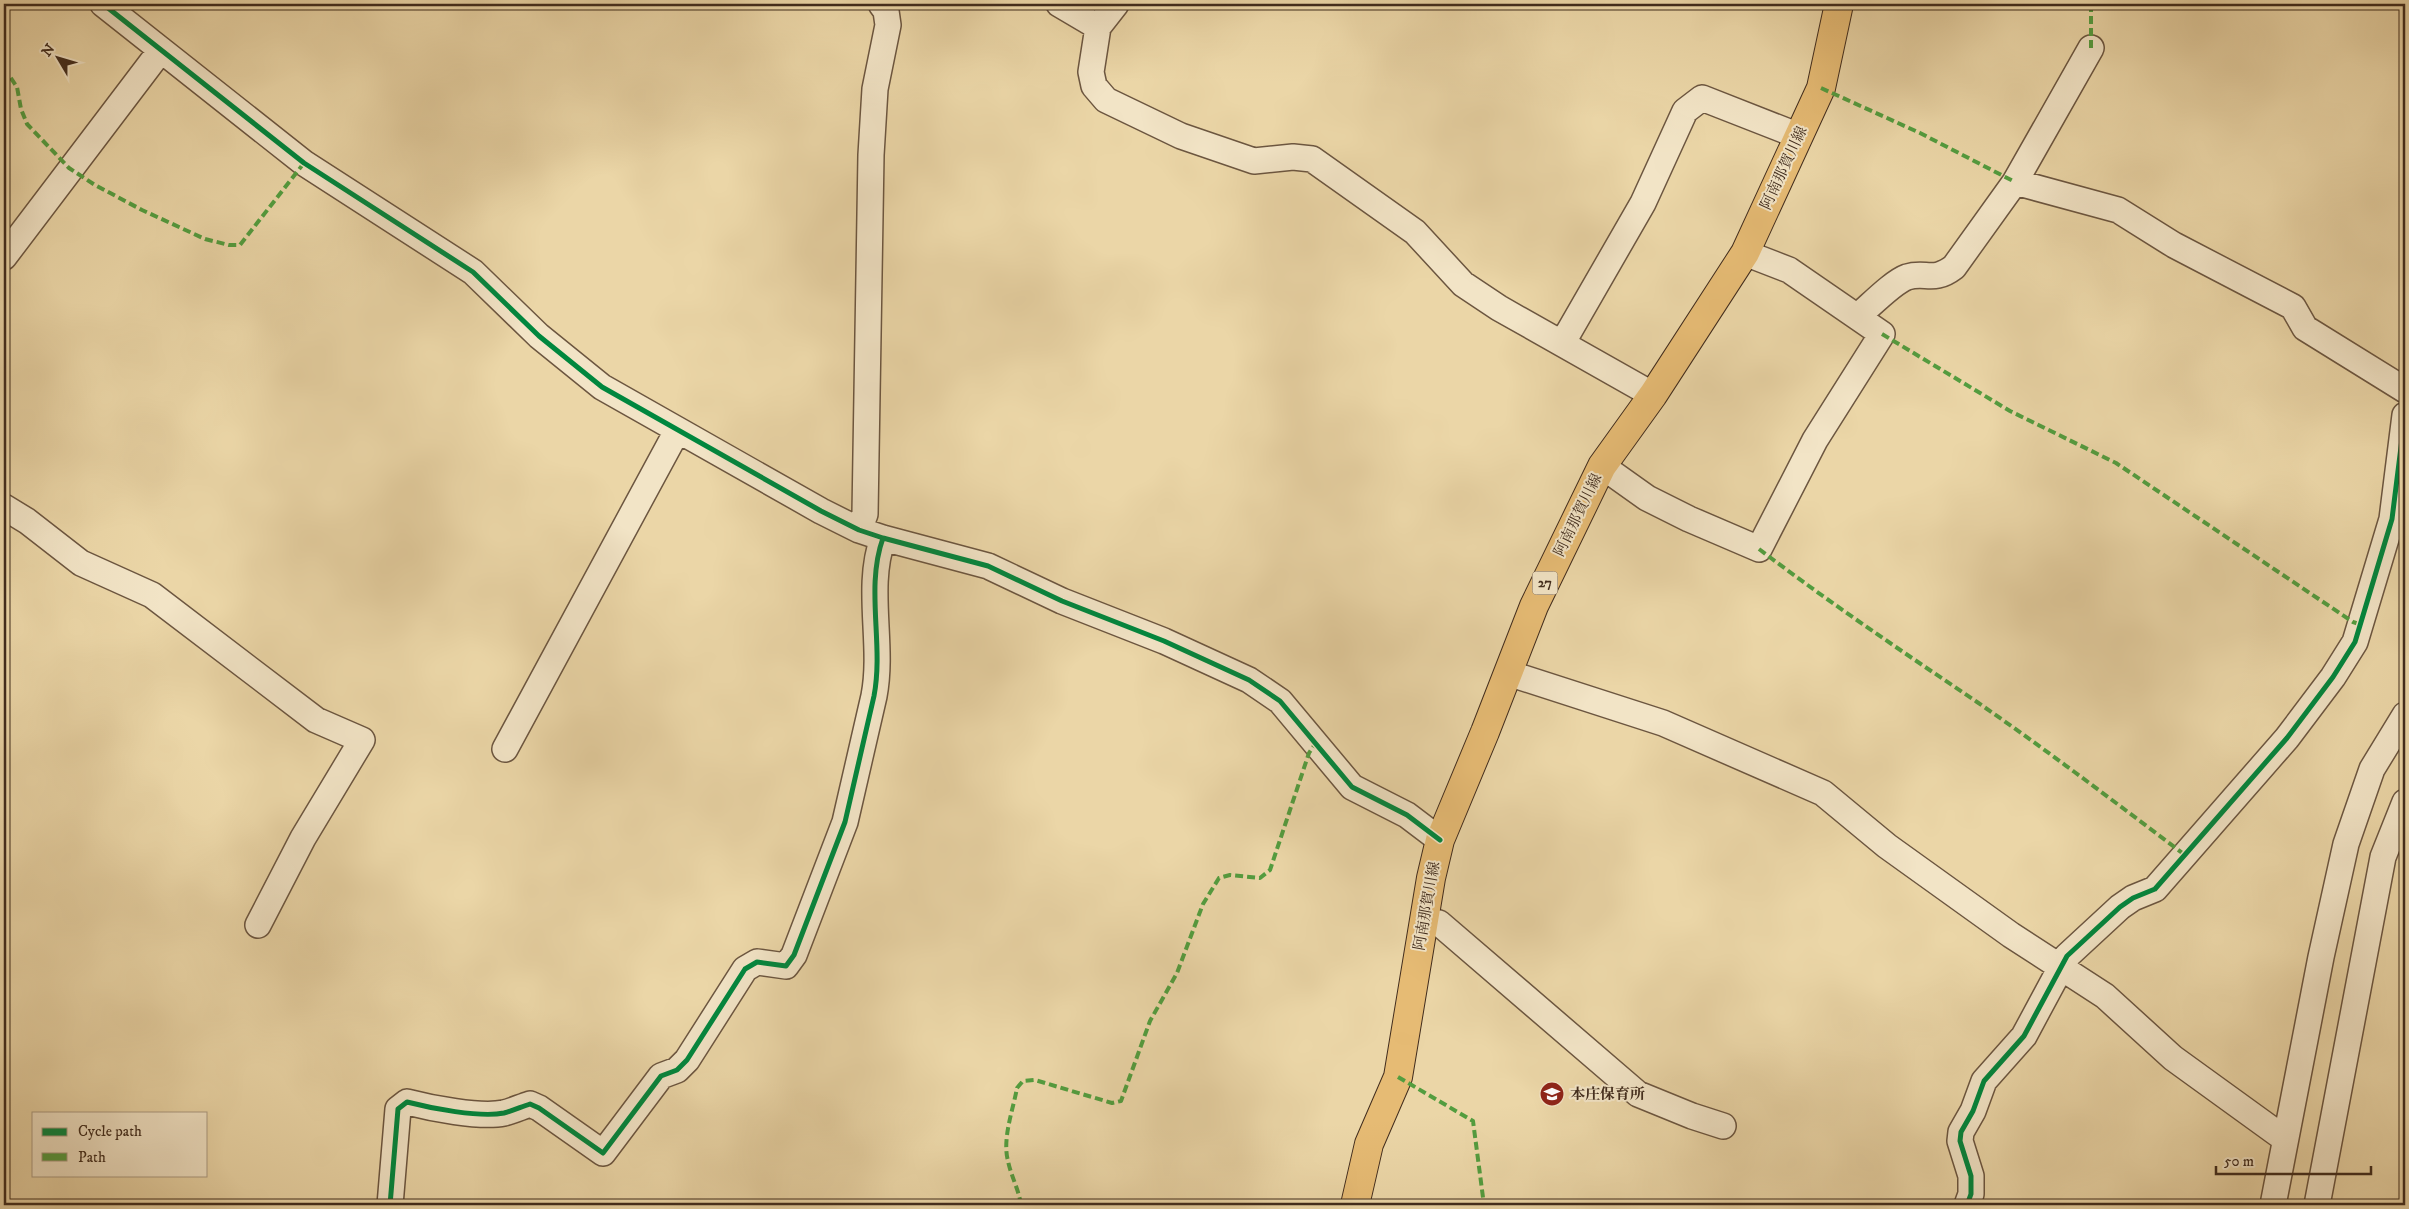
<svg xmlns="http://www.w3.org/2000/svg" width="2409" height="1209" viewBox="0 0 2409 1209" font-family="'IM FELL DW Pica','Noto Serif JP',serif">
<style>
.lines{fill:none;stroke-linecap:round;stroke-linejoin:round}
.street-casing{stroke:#6c5640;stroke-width:28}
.primary-casing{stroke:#412c1d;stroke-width:30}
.street{stroke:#f2e4c6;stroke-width:25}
.primary{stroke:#e6bb74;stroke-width:28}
.quiet{stroke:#539d3f;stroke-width:4;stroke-dasharray:8 4;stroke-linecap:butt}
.cycleway-casing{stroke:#f2e4c6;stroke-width:8}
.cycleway{stroke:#00873e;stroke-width:5}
.labels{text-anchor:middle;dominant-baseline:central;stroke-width:4;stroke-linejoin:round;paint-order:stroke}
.shield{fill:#f2e4c6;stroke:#766350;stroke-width:1}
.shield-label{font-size:14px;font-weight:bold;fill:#412c1d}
.street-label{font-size:15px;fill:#412c1d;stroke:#f2e4c6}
.poi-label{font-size:15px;font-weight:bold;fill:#412c1d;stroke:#f2e4c6;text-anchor:start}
</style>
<rect width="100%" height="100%" fill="#ebd6a7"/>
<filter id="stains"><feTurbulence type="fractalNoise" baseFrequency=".004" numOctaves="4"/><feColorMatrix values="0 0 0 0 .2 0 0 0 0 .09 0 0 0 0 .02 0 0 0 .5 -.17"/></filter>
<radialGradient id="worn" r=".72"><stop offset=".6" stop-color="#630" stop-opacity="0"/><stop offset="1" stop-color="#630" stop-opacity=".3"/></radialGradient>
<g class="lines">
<defs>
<path id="street" d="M103,4L304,163L473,272L539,336L602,387L821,511L859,530L883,538L988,566L1062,601L1164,641L1249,680L1280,701L1352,787L1407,815L1440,840
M1059,4L1098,27
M1116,4L1098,27L1091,72L1094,86L1106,100L1181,136L1254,161L1293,157L1312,159L1415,232L1463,284L1499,308L1653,395
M2015,182L2118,210L2174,245L2293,307L2305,328L2405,390
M4,257L161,50
M1858,316C1870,306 1893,282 1907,277C1926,271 1933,283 1954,267L2015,182L2091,48
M1563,342L1643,203L1685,111L1702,98L1799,136
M1602,466L1647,498L1689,519L1759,549L1815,440L1882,334L1789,270L1745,253
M4,507L27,521L81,563L152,595L316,720L362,740L303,838L258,925
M859,530L865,514L871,155L875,89L888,25L886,11L881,4
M1508,673L1663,723L1823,793L1887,846L2011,935L2105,996L2173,1058L2278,1134L2286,1136
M505,749L677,431
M1424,920L1439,923L1638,1094L1692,1116L1723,1126
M390,1205L398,1109L407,1102C430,1108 480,1118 504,1113C512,1111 521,1107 530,1104L539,1108L603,1153L661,1076L677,1070L687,1060L745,969L757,962L786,966L794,955L845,822L874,696C884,644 865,588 883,538
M1967,1205L1971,1194V1176L1960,1141L1961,1132L1973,1111L1984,1081L2024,1036L2067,956L2120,907L2133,898L2155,889L2287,738L2333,677L2355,642L2392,519L2405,415
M2273,1205L2321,957L2346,844L2372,769L2405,715
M2317,1205L2383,857L2405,802"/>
<path id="primary" d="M1355,1205L1369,1144L1398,1077L1431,878L1440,840L1485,732L1534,606L1602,466L1653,395L1745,253L1821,88L1839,4"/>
</defs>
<use href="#street" class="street-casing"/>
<use href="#primary" class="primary-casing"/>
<use href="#street" class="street"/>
<use href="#primary" class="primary"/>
<path class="quiet" d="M2091,4V48
M4,68L17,87L21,109L27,124L69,168L95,185L142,210L205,239L229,245H240L304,163
M1821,88L1920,133L2015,182
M1882,334L2010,411L2116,463L2353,622L2362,625
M1759,549C1830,603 1903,652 1977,702C2048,751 2116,803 2185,855
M1398,1077L1473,1121L1484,1205
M1021,1205C1019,1190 1011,1176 1008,1161C1002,1139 1013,1110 1017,1088L1023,1081L1035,1080L1112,1103L1121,1101L1150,1021L1177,973L1203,904L1219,878L1230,875L1260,878L1270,870L1309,753L1315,744"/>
<defs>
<path id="cycleway" d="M103,4L304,163L473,272L539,336L602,387L821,511L859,530L883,538L988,566L1062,601L1164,641L1249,680L1280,701L1352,787L1407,815L1440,840
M390,1205L398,1109L407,1102C430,1108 480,1118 504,1113C512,1111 521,1107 530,1104L539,1108L603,1153L661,1076L677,1070L687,1060L745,969L757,962L786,966L794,955L845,822L874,696C884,644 865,588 883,538
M1967,1205L1971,1194V1176L1960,1141L1961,1132L1973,1111L1984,1081L2024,1036L2067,956L2120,907L2133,898L2155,889L2287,738L2333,677L2355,642L2392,519L2405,415"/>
</defs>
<use href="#cycleway" class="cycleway-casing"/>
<use href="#cycleway" class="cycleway"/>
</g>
<defs>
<symbol id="school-disc" viewBox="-11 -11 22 22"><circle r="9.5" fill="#8f2418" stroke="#f2e4c6"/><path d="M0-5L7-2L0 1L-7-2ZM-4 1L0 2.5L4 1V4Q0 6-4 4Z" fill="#fff"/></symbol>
</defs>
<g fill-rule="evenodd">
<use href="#school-disc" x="1538" y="1080" width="28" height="28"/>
</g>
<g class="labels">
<rect class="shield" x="1532.5" y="571.5" width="25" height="23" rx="4"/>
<g class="shield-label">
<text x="1545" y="583">27</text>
</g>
<g class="street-label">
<text transform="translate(1784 168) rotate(-65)">阿南那賀川線</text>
<text transform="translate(1578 515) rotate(-64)">阿南那賀川線</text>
<text transform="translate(1427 906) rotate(-80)">阿南那賀川線</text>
</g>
<g class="poi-label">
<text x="1570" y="1094">本庄保育所</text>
</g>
</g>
<rect width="2409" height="1209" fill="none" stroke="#ebd6a7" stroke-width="20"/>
<rect x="5" y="5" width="2399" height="1199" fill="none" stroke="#412c1d" stroke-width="2.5"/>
<rect x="10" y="10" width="2389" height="1189" fill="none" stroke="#412c1d"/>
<rect x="32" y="1112" width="175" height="65" fill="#f2e4c6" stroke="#ab9a82"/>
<rect x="42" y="1128" width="25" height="8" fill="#00873e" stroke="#ab9a82"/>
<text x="78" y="1136" font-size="15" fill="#412c1d">Cycle path</text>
<rect x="42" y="1153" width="25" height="8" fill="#539d3f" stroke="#ab9a82"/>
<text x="78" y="1162" font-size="15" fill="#412c1d">Path</text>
<g transform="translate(58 58) rotate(308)" stroke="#f2e4c6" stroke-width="4" paint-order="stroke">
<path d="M0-4L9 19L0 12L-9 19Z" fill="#412c1d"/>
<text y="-8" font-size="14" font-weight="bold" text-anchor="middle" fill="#412c1d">N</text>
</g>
<path d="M2216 1166v8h155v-8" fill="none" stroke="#412c1d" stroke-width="2.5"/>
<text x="2224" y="1166" font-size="15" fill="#412c1d" stroke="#f2e4c6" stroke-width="4" paint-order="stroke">50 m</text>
<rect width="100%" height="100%" filter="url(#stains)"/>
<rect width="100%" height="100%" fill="url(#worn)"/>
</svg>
